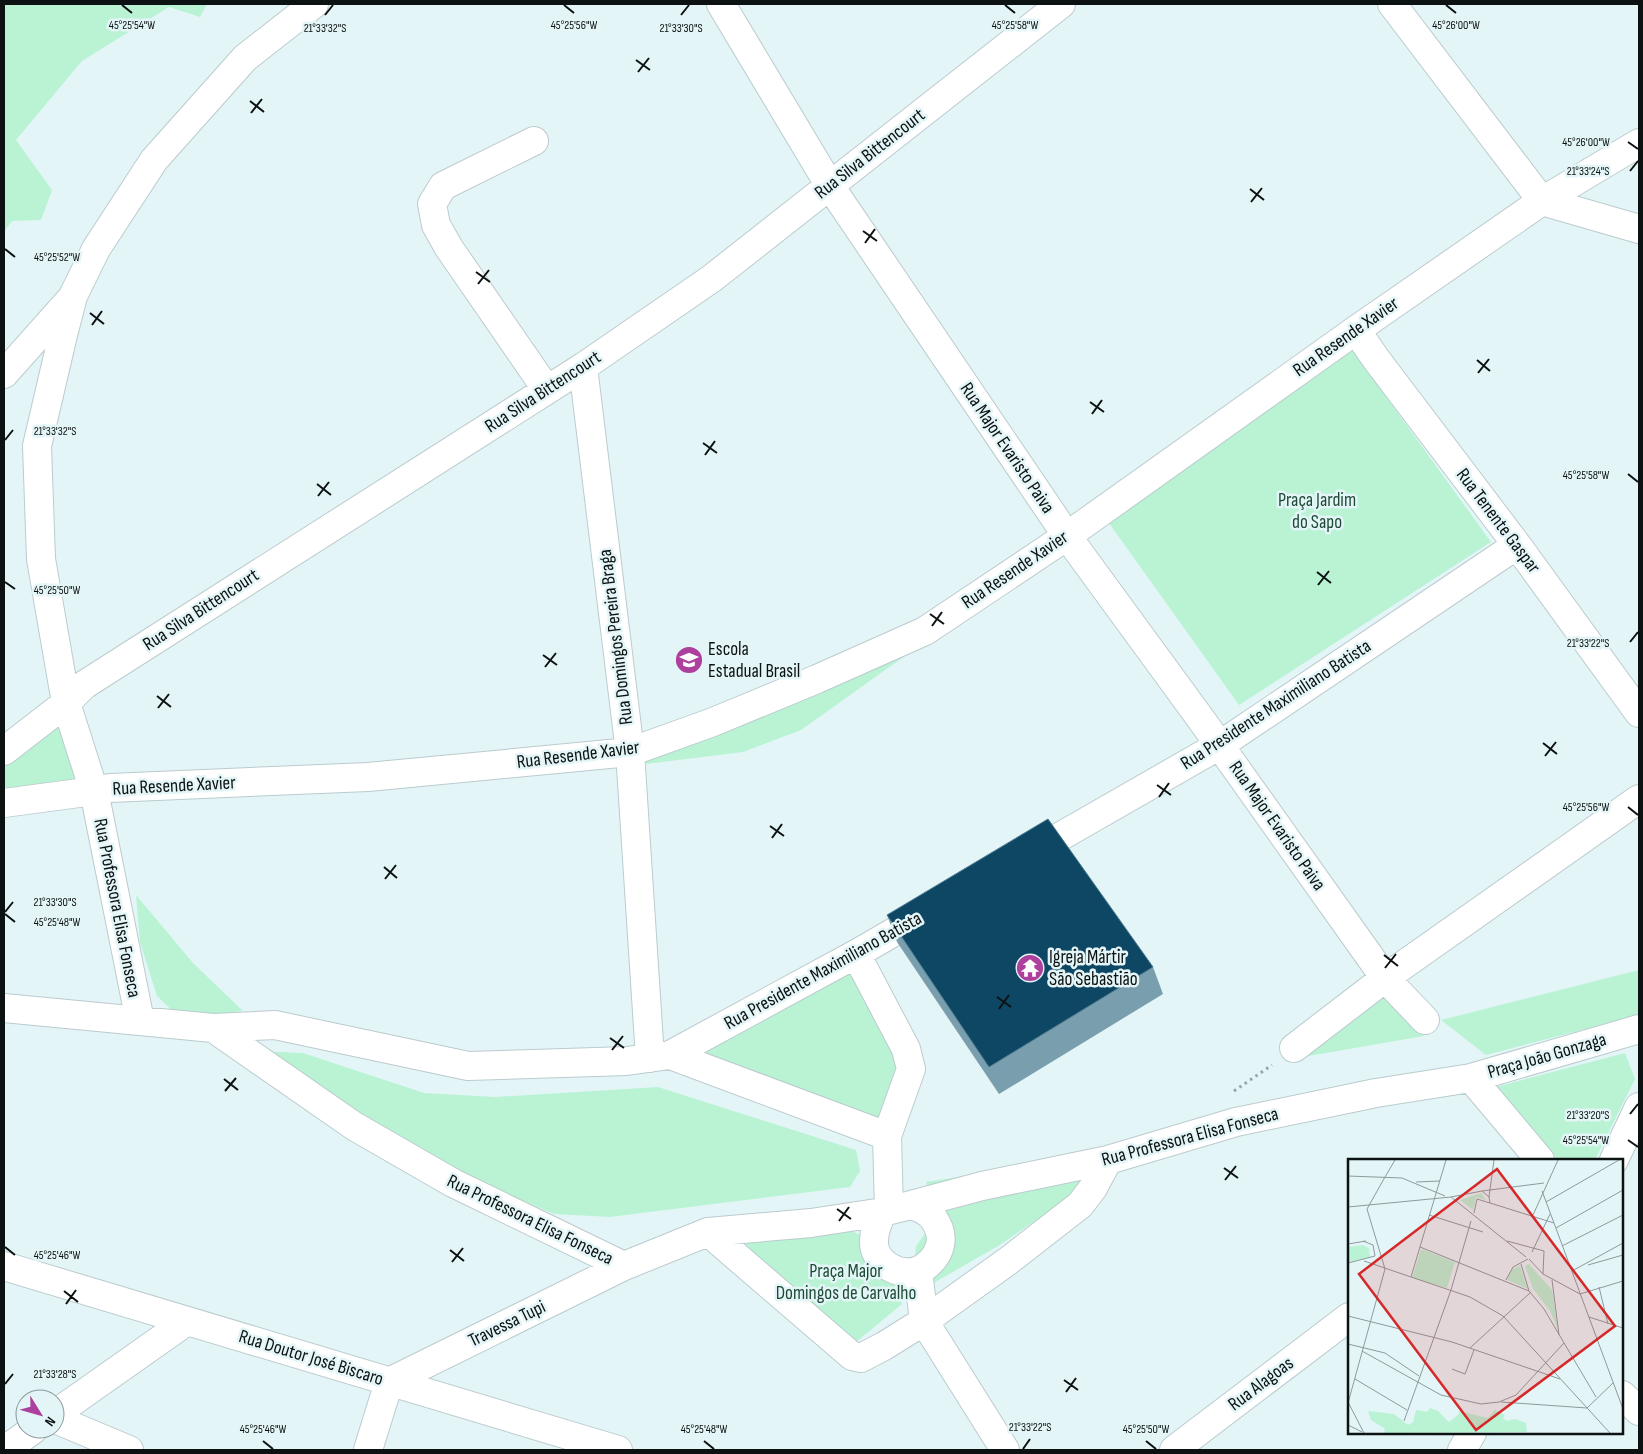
<svg xmlns="http://www.w3.org/2000/svg" width="1643" height="1454" viewBox="0 0 1643 1454" font-family="'Sofia Sans Condensed',sans-serif">
<style>
.green{fill:#b9f3d4}
.lines{fill:none;stroke-linecap:round;stroke-linejoin:round}
.street-casing{stroke:#bbcbce;stroke-width:30}
.secondary-casing{stroke:#bbcbce;stroke-width:30}
.path{stroke:#98a4a7;stroke-width:3;stroke-dasharray:2.5 4;stroke-linecap:butt}
.street{stroke:#fff;stroke-width:28}
.secondary{stroke:#fff;stroke-width:28}
.wall{fill:#799eae}
.building{fill:#0e4763;stroke:#4e7b90}
.ticks{fill:none;stroke:#0c1112;stroke-width:2}
.labels{text-anchor:middle;dominant-baseline:central;stroke-width:5;stroke-linejoin:round;paint-order:stroke}
.street-label{font-size:19px;fill:#0c1112;stroke:#e4f5f8}
.park-label{font-size:19px;fill:#1e4a35;stroke:#e4f5f8}
.poi-label{font-size:19px;fill:#0c1112;stroke:#e4f5f8;text-anchor:start}
.inset-road{fill:none;stroke:#8e9a9c;stroke-width:1}
.view{fill:#d62828;fill-opacity:0.15;stroke:#d62828;stroke-width:2.5}
.inset-edge{fill:none;stroke:#0c1112;stroke-width:2.5}
.ticks-label{font-size:12px;text-anchor:middle;fill:#0c1112;stroke:#e4f5f8;stroke-width:5;stroke-linejoin:round;paint-order:stroke}
</style>
<rect width="100%" height="100%" fill="#e4f5f8"/>
<path class="green" d="M4,4H207L200,17L169,7L82,61L16,140L52,190L41,220L12,221L4,232Z
M1345,340L1491,542L1239,705L1106,519Z
M947,626L801,730L743,752L646,764L644,753Z
M64,709L86,784L4,797V755Z
M136,895L193,963L243,1011L180,1018L157,996L140,942Z
M854,963L900,1052L881,1125L687,1054Z
M1639,970V1015L1486,1055L1441,1020Z
M1388,985L1424,1036L1291,1059Z
M259,1051L303,1053L424,1093L495,1097L658,1087L856,1150L860,1171L850,1187L610,1217L554,1214L444,1167Z
M1625,1053L1635,1079L1595,1160H1558L1496,1087Z
M1095,1156L1079,1191L998,1246L911,1296L916,1246L934,1221L926,1182Z
M726,1225L847,1228L861,1236L885,1257L902,1304L849,1348Z"/>
<g class="lines">
<defs>
<path id="street" d="M721,4L830,186L1067,536L1203,722L1385,978L1425,1020
M1392,4L1542,201
M534,141L443,186L432,204L436,225L449,248L547,390
M1356,330L1376,359L1517,545L1639,713
M583,367L630,752L650,1058
M4,374L69,301
M4,751L66,703L84,685L583,367L711,279L1061,4
M1028,855L1220,745L1517,545
M856,954L906,1049L911,1069L887,1136L889,1210
M4,1008L213,1028L275,1025L468,1066L627,1061L670,1055L856,954L925,914
M140,1021L94,791L66,703L41,559L37,446L62,339L73,296L96,249L154,160L245,58L314,4
M213,1028L354,1126L453,1183L624,1266
M1294,1048L1385,978L1639,799
M670,1055L887,1136
M1471,1078L1540,1160
M911,1205L982,1186L1108,1160L1236,1122L1376,1093L1471,1078L1639,1029
M911,1205C926,1210 933,1214 939,1229C942,1237 941,1247 936,1255C932,1261 926,1267 919,1270C900,1278 873,1263 874,1241C874,1231 878,1221 883,1212Z
M708,1232L852,1356L861,1358L884,1346L924,1321L1008,1261L1080,1205L1093,1188L1108,1160
M918,1271L924,1321L1005,1450
M389,1382L624,1266L708,1232L811,1223L883,1212
M1622,1395L1639,1411
M55,1419L129,1450
M1462,1450L1472,1433"/>
<path id="secondary" d="M1542,201L1639,229
M4,803L94,791L110,788L368,777L630,752L713,722L817,679L925,631L1067,536L1356,330L1542,201L1639,143
M1614,1160L1639,1107
M4,1266L618,1450
M55,1414L187,1321
M5,1450L34,1429
M368,1450L389,1382
M1174,1450L1349,1317"/>
</defs>
<use href="#street" class="street-casing"/>
<use href="#secondary" class="secondary-casing"/>
<path class="path" d="M1234,1091L1272,1065"/>
<use href="#street" class="street"/>
<use href="#secondary" class="secondary"/>
</g>
<path class="wall" d="M887,915L1153,967L1163,994L999,1094L897,942Z"/>
<path class="building" d="M1048,819L1153,967L989,1067L887,915Z"/>
<path class="ticks" d="M122,5L132,13M564,5L574,13M1005,5L1015,13M1446,5L1456,13M325,15L333,5M681,15L689,5M636,60L650,70M638,72L649,58M250,101L264,112M251,113L262,99M1628,142L1638,149M1630,171L1638,161M1250,189L1264,200M1251,202L1262,188M863,231L877,241M865,243L875,229M5,249L15,257M476,272L490,282M478,284L489,270M90,313L104,324M92,325L102,311M1477,360L1490,371M1478,373L1489,359M1090,402L1104,412M1092,414L1102,400M5,440L13,430M703,443L717,453M705,455L715,441M1628,474L1638,482M317,484L331,495M318,496L329,482M1317,572L1331,583M5,582L15,589M1318,585L1329,571M930,614L944,624M932,626L942,612M1630,642L1638,632M543,655L557,665M545,667L556,653M157,696L171,707M158,708L169,694M1543,743L1557,754M1545,756L1556,742M1157,785L1171,795M1159,797L1169,783M1628,807L1638,815M770,826L784,836M772,838L782,824M384,867L397,878M385,879L396,865M5,912L13,902M5,914L15,922M1384,955L1398,966M1385,968L1396,954M997,997L1011,1007M999,1009L1009,995M610,1038L624,1048M612,1050L623,1036M224,1079L238,1090M225,1091L236,1078M1630,1114L1638,1104M1628,1140L1638,1147M1224,1168L1238,1178M1225,1180L1236,1166M837,1209L851,1219M839,1221L849,1207M5,1247L15,1255M450,1250L464,1261M452,1262L463,1248M64,1291L78,1302M66,1304L76,1290M1064,1380L1078,1390M5,1384L13,1374M1066,1392L1076,1378M263,1441L273,1449M704,1441L714,1449M1146,1441L1156,1449M1023,1449L1030,1439"/>
<defs>
<symbol id="school-disc" viewBox="-11 -11 22 22"><circle r="9.5" fill="#ad3f9d" stroke="#e4f5f8"/><path d="M0-5L7-2L0 1L-7-2ZM-4 1L0 2.5L4 1V4Q0 6-4 4Z" fill="#fff"/></symbol>
<symbol id="temple-disc" viewBox="-11 -11 22 22"><circle r="9.5" fill="#ad3f9d" stroke="#e4f5f8"/><path d="M0-6L5-2H3V0L6.5 2.5H4V6H1.5V3h-3V6H-4V2.5H-6.5L-3 0V-2H-5Z" fill="#fff"/></symbol>
</defs>
<g fill-rule="evenodd">
<use href="#school-disc" x="673" y="644" width="32" height="32"/>
<use href="#temple-disc" x="1014" y="952" width="32" height="32"/>
</g>
<g class="labels">
<g class="street-label">
<text transform="translate(870 154) rotate(-38)">Rua Silva Bittencourt</text>
<text transform="translate(1346 337) rotate(-35)">Rua Resende Xavier</text>
<text transform="translate(543 392) rotate(-33)">Rua Silva Bittencourt</text>
<text transform="translate(1007 448) rotate(56)">Rua Major Evaristo Paiva</text>
<text transform="translate(1498 521) rotate(53)">Rua Tenente Gaspar</text>
<text transform="translate(1015 570) rotate(-34)">Rua Resende Xavier</text>
<text transform="translate(201 610) rotate(-33)">Rua Silva Bittencourt</text>
<text transform="translate(616 637) rotate(-97)">Rua Domingos Pereira Braga</text>
<text transform="translate(1276 705) rotate(-33)">Rua Presidente Maximiliano Batista</text>
<text transform="translate(578 755) rotate(-7)">Rua Resende Xavier</text>
<text transform="translate(174 786) rotate(-3)">Rua Resende Xavier</text>
<text transform="translate(1277 826) rotate(55)">Rua Major Evaristo Paiva</text>
<text transform="translate(117 908) rotate(79)">Rua Professora Elisa Fonseca</text>
<text transform="translate(823 971) rotate(-29)">Rua Presidente Maximiliano Batista</text>
<text transform="translate(1547 1056) rotate(-16)">Praça João Gonzaga</text>
<text transform="translate(1190 1137) rotate(-15)">Rua Professora Elisa Fonseca</text>
<text transform="translate(530 1220) rotate(26)">Rua Professora Elisa Fonseca</text>
<text transform="translate(507 1324) rotate(-26)">Travessa Tupi</text>
<text transform="translate(311 1358) rotate(17)">Rua Doutor José Biscaro</text>
<text transform="translate(1261 1384) rotate(-37)">Rua Alagoas</text>
</g>
<g class="park-label">
<text x="1317" y="500">Praça Jardim<tspan x="1317" dy="22">do Sapo</tspan></text>
<text x="846" y="1271">Praça Major<tspan x="846" dy="22">Domingos de Carvalho</tspan></text>
</g>
<g class="poi-label">
<text x="708" y="649">Escola<tspan x="708" dy="22">Estadual Brasil</tspan></text>
<text x="1049" y="957">Igreja Mártir<tspan x="1049" dy="22">São Sebastião</tspan></text>
</g>
</g>
<g transform="translate(1348 1159)">
<rect width="275" height="275" fill="#e4f5f8"/>
<path d="M133,34L138,41L128,38L125,51L112,41ZM15,86L21,89L22,98L0,103V88ZM73,90L107,103L99,129L64,119ZM181,105L204,131L210,171L202,152L185,130L177,107ZM172,107L180,130L159,121L164,110ZM82,249L90,252L101,263L110,256L111,252L140,259L147,251L157,256L155,259L159,262L167,260L178,264L179,273L37,274L36,269L23,261L20,252L46,255L60,266L65,263L68,251L79,253Z" fill="#b9f3d4"/>
<path class="inset-road" d="M0,17L54,19L97,37M37,18L47,1M68,23L92,22M134,32L196,24M194,32L206,64M103,38L178,98M141,38L146,1M198,43L271,1M0,48L103,38L134,32L141,38L142,44L206,64L275,250M126,54L129,40L142,44M81,56L135,73M185,56L210,1M208,69L275,31M159,82L196,92L195,115M0,85L18,82M214,87L275,56M72,88L181,132L196,150L248,238M184,93L202,55M181,100L195,115L232,135L275,122M16,102L122,138L155,157L262,274M0,104L27,97L25,86L15,82M173,105L181,132M240,106L275,96M37,110L19,50L37,18M224,112L275,84M63,118L98,1M158,121L165,108L180,100M204,121L211,176M251,128L260,165M0,157L104,183L212,220M241,158L275,169M0,185L37,194L71,217M122,189L183,133M14,192L93,236L133,245L151,243L168,236L216,184M104,210L117,215L126,191M7,220L59,251M0,243L16,274M153,243L239,249L265,224M0,244L37,110M56,262L103,131L123,62M0,266L14,273"/>
<path class="view" d="M149,10L267,167L128,271L11,115Z"/>
<rect width="275" height="275" class="inset-edge"/>
</g>
<g class="ticks-label">
<text x="132" y="29">45°25'54"W</text>
<text x="574" y="29">45°25'56"W</text>
<text x="1015" y="29">45°25'58"W</text>
<text x="1456" y="29">45°26'00"W</text>
<text x="325" y="32">21°33'32"S</text>
<text x="681" y="32">21°33'30"S</text>
<text x="1586" y="146">45°26'00"W</text>
<text x="1588" y="175">21°33'24"S</text>
<text x="57" y="261">45°25'52"W</text>
<text x="55" y="435">21°33'32"S</text>
<text x="1586" y="479">45°25'58"W</text>
<text x="57" y="594">45°25'50"W</text>
<text x="1588" y="647">21°33'22"S</text>
<text x="1586" y="811">45°25'56"W</text>
<text x="55" y="906">21°33'30"S</text>
<text x="57" y="926">45°25'48"W</text>
<text x="1588" y="1119">21°33'20"S</text>
<text x="1586" y="1144">45°25'54"W</text>
<text x="57" y="1259">45°25'46"W</text>
<text x="55" y="1378">21°33'28"S</text>
<text x="1030" y="1431">21°33'22"S</text>
<text x="263" y="1433">45°25'46"W</text>
<text x="704" y="1433">45°25'48"W</text>
<text x="1146" y="1433">45°25'50"W</text>
</g>
<rect width="1643" height="1454" fill="none" stroke="#0c1112" stroke-width="10"/>
<g transform="translate(40 1414) rotate(127)"><circle r="24" fill="#e4f5f8" stroke="#8e9a9c"/>
<path d="M0-4L9 19L0 12L-9 19Z" fill="#ad3f9d"/>
<text y="-8" font-size="14" font-weight="bold" text-anchor="middle" fill="#0c1112">N</text>
</g>
</svg>
